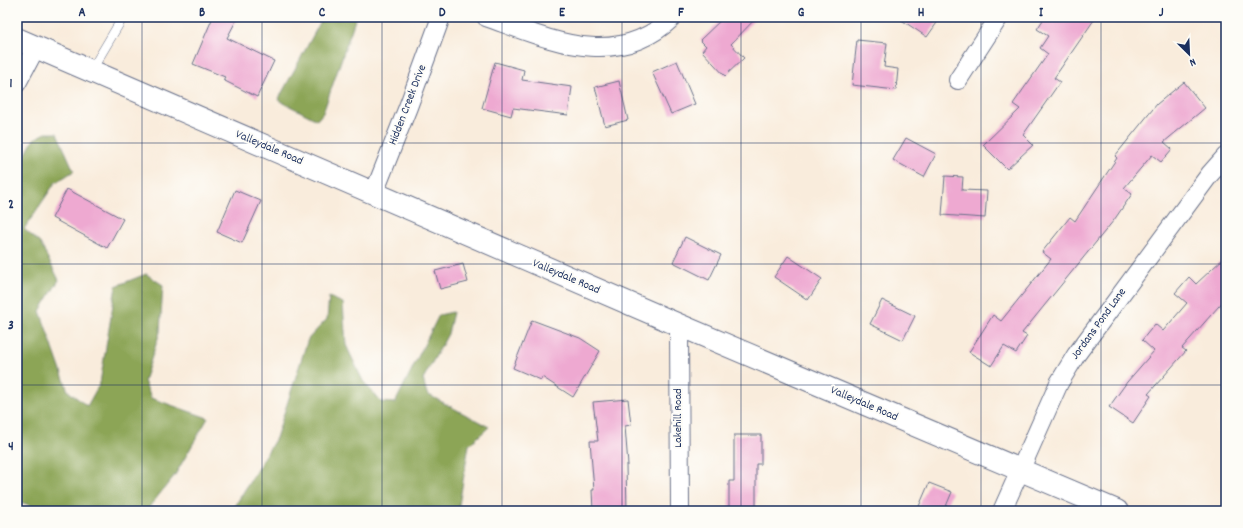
<svg xmlns="http://www.w3.org/2000/svg" width="1243" height="528" viewBox="0 0 1243 528" font-family="Dekko,sans-serif">
<style>
.forest{fill:#8ca556;stroke:#546a5a}
.building{fill:#eea9d1}
.lines{fill:none;stroke-linecap:round;stroke-linejoin:round}
.lane-casing{stroke:#69718a;stroke-width:10}
.street-casing{stroke:#69718a;stroke-width:20}
.secondary-casing{stroke:#69718a;stroke-width:24}
.lane{stroke:#fff;stroke-width:9}
.street{stroke:#fff;stroke-width:18}
.secondary{stroke:#fff;stroke-width:22}
.grid{fill:none;stroke:#1b2f5e;stroke-width:1;stroke-opacity:0.55}
.labels{text-anchor:middle;dominant-baseline:central;stroke-width:4;stroke-linejoin:round;paint-order:stroke}
.street-label{font-size:12px;fill:#1b2f5e;stroke:#fdfcf7}
.neatline{fill:none;stroke:#1b2f5e;stroke-width:1.5}
.grid-label{font-size:13px;text-anchor:middle;font-weight:bold;fill:#1b2f5e}
</style>
<rect width="100%" height="100%" fill="#fdfcf7"/>
<filter id="ink" filterUnits="userSpaceOnUse"><feTurbulence type="fractalNoise" baseFrequency=".025" numOctaves="2"/><feDisplacementMap in="SourceGraphic" scale="8" xChannelSelector="R" yChannelSelector="G"/><feConvolveMatrix kernelMatrix="1 2 1 2 8 2 1 2 1" color-interpolation-filters="sRGB"/></filter>
<filter id="wash" filterUnits="userSpaceOnUse"><feTurbulence type="fractalNoise" baseFrequency=".012" numOctaves="4" result="noise"/><feDisplacementMap in="SourceGraphic" scale="16" xChannelSelector="R" yChannelSelector="G"/><feGaussianBlur stdDeviation="0.9" result="paint"/><feColorMatrix in="noise" values="0 0 0 0 0 0 0 0 0 0 0 0 0 0 0 0 0 1.4 0 .05"/><feComposite in="paint" operator="in"/></filter>
<g filter="url(#wash)">
<rect width="100%" height="100%" fill="#f9ecdc"/>
<path class="forest" d="M323,17H356L323,113L317,120L278,100Z
M46,133H57L74,171L55,183L24,229L40,243L59,280L40,311L68,391L87,406L100,383L116,286L146,274L163,285L160,332L144,381L151,398L208,418L175,475L146,511H47L17,501V170L34,139Z
M329,297L343,303L346,345L363,381L381,402L395,403L439,315L453,312L448,334L423,379L427,394L489,427L469,445L458,511H232L276,438L308,339L327,319Z"/>
<g id="blocks">
<path class="building" d="M213,17H238L227,38L274,61L257,97L223,80L225,77L193,64Z
M724,17H757L731,44L744,58L725,76L702,51L706,46L700,40Z
M897,17H941L927,37Z
M1045,17H1096L1054,78L1060,82L1023,135L1033,145L1007,169L983,145L1020,109L1013,104L1048,54L1040,48L1048,36L1037,29Z
M857,40L887,43L884,67L898,69L896,90L852,85Z
M677,61L695,104L671,114L652,72Z
M495,62L524,70L522,80L572,87L568,115L513,108L511,116L482,108Z
M619,81L628,120L605,126L595,87Z
M1184,82L1205,108L1164,142L1172,149L1161,162L1152,155L1124,188L1132,194L1114,220L1022,333L1027,336L1016,353L1004,346L991,366L969,352L993,315L1001,321L1051,259L1042,252L1070,217L1075,221L1117,158L1115,156L1157,104Z
M906,138L936,154L924,177L893,160Z
M945,176L963,177L962,190L987,191L985,218L942,215Z
M67,189L123,219L107,248L52,218Z
M235,190L261,201L242,243L217,232Z
M685,237L721,255L709,280L673,262Z
M788,256L822,279L808,300L774,277Z
M1226,256V298L1182,348L1186,351L1148,394L1151,396L1133,423L1109,407L1127,382L1154,351L1142,340L1155,324L1163,331L1187,303L1175,293L1189,277L1196,284Z
M463,264L468,282L440,289L435,271Z
M882,300L915,316L903,340L870,324Z
M532,320L580,338L600,351L573,397L542,377L541,380L513,368Z
M628,399L631,425L625,426L628,465H626L627,511H593L592,490H594L590,441H598L593,402Z
M734,435H761V464H756V508L729,509V481H734Z
M929,483L952,492L944,511H917Z"/>
</g>
</g>
<g filter="url(#ink)">
<use href="#blocks" fill-opacity="0" stroke="#69718a" stroke-width="1"/>
<g class="lines">
<defs>
<path id="lane" d="M91,71L123,17"/>
<path id="street" d="M486,17C549,39 616,72 673,17
M958,80L999,17
M17,83L36,47
M374,193L408,107L441,17
M679,325L680,511
M1002,511L1059,383L1076,355L1210,174L1226,156"/>
<path id="secondary" d="M17,39L679,325L1117,511"/>
</defs>
<use href="#lane" class="lane-casing"/>
<use href="#street" class="street-casing"/>
<use href="#secondary" class="secondary-casing"/>
<use href="#lane" class="lane"/>
<use href="#street" class="street"/>
<use href="#secondary" class="secondary"/>
</g>
</g>
<path class="grid" d="M142,17V511M262,17V511M382,17V511M502,17V511M622,17V511M741,17V511M861,17V511M981,17V511M1101,17V511M17,143H1226M17,264H1226M17,385H1226"/>
<g class="labels">
<g class="street-label">
<text transform="translate(408 105) rotate(-69)">Hidden Creek Drive</text>
<text transform="translate(269 148) rotate(23)">Valleydale Road</text>
<text transform="translate(566 277) rotate(23)">Valleydale Road</text>
<text transform="translate(1099 324) rotate(-54)">Jordans Pond Lane</text>
<text transform="translate(864 404) rotate(23)">Valleydale Road</text>
<text transform="translate(678 418) rotate(-90)">Lakehill Road</text>
</g>
</g>
<rect width="1243" height="528" fill="none" stroke="#fdfcf7" stroke-width="44"/>
<g transform="translate(1189 54) rotate(156)" stroke="#fdfcf7" stroke-width="3" paint-order="stroke">
<path d="M0-3L7 15L0 10L-7 15Z" fill="#1b2f5e"/>
<text y="-6" font-size="11" font-weight="bold" text-anchor="middle" fill="#1b2f5e">N</text>
</g>
<rect x="22" y="22" width="1199" height="484" class="neatline"/>
<g class="grid-label">
<text x="82" y="16">A</text>
<text x="202" y="16">B</text>
<text x="322" y="16">C</text>
<text x="442" y="16">D</text>
<text x="562" y="16">E</text>
<text x="681" y="16">F</text>
<text x="801" y="16">G</text>
<text x="921" y="16">H</text>
<text x="1041" y="16">I</text>
<text x="1161" y="16">J</text>
<text x="11" y="87">1</text>
<text x="11" y="208">2</text>
<text x="11" y="329">3</text>
<text x="11" y="450">4</text>
</g>
</svg>
